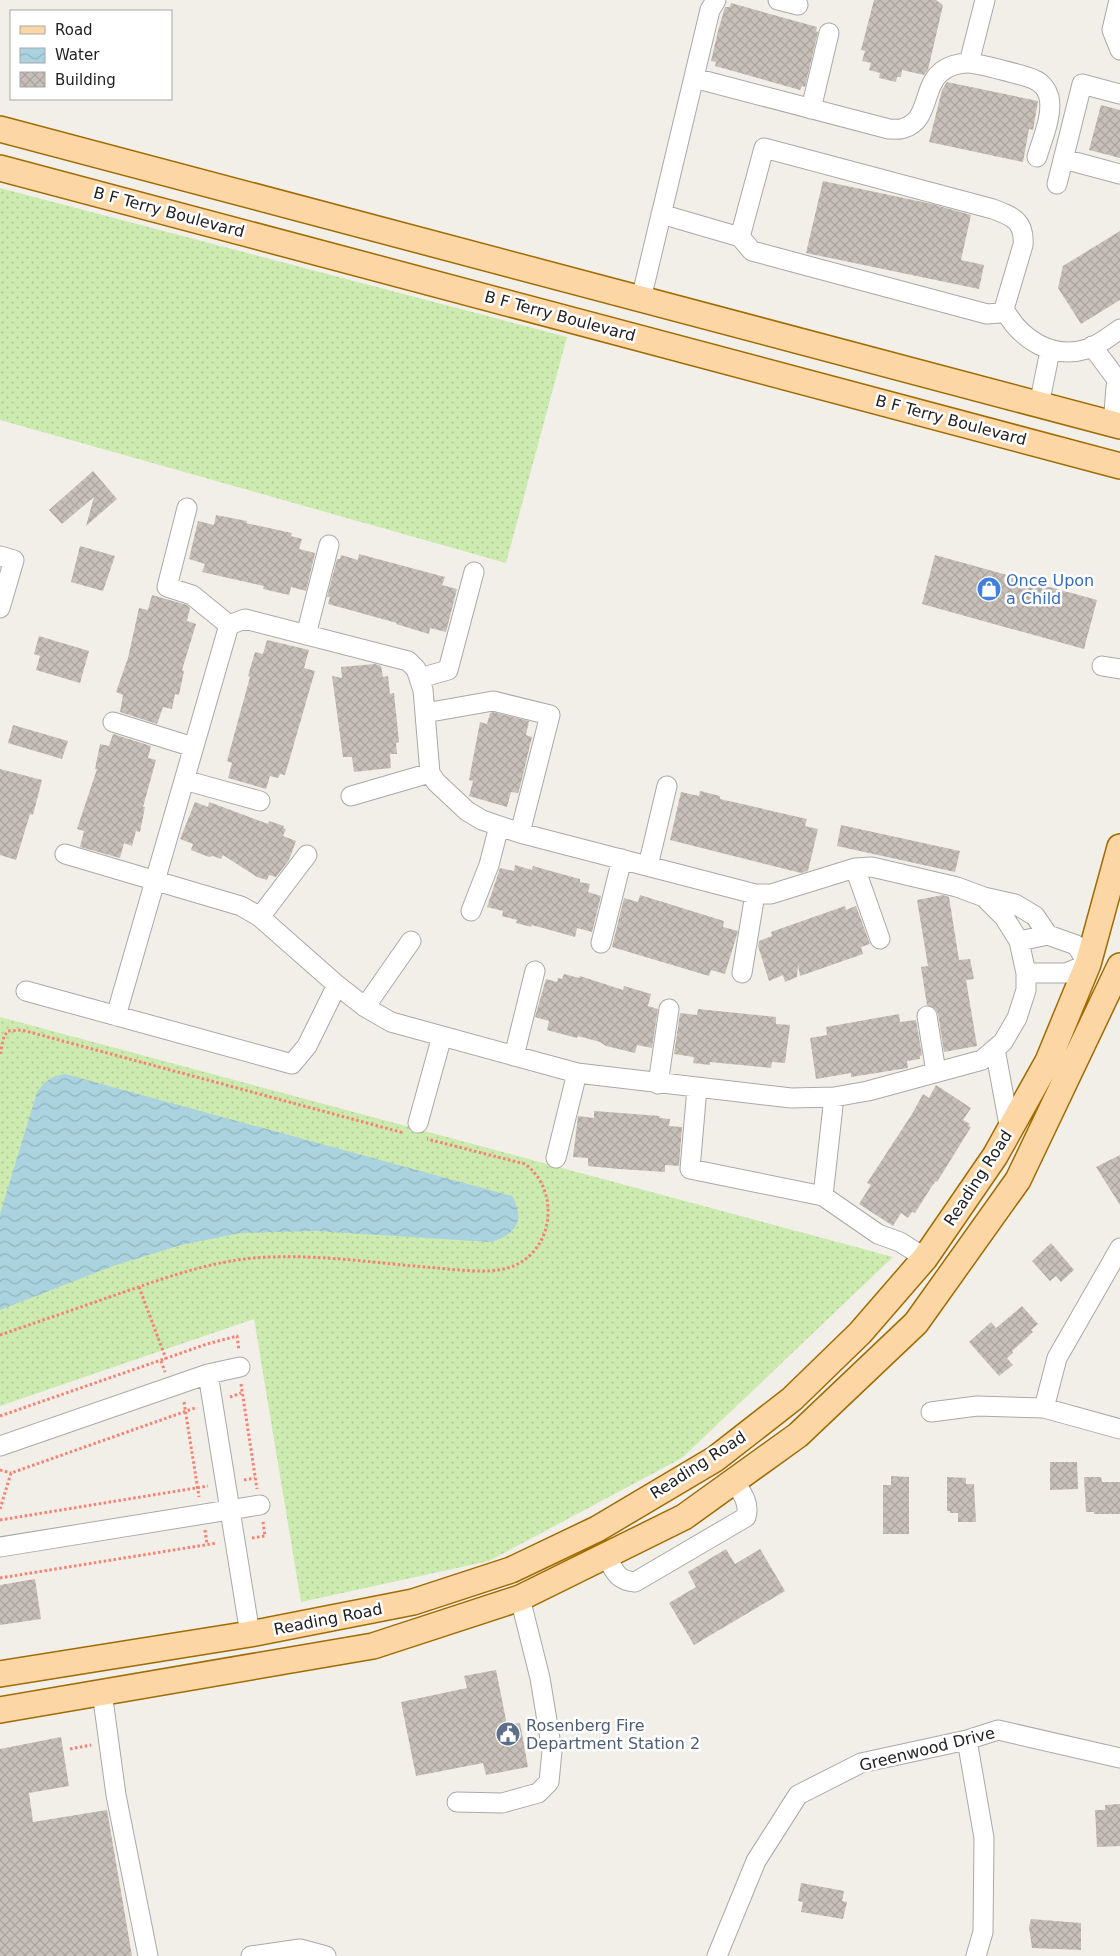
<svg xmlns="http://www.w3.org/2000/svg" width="1120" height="1956" viewBox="0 0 1120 1956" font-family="'DejaVu Sans',sans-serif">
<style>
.grass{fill:url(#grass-dots)}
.water{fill:url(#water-waves)}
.building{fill:url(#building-cross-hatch)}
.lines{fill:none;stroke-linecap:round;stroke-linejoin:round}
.minor-casing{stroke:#a9a9a9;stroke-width:21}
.major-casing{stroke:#a06b00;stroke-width:28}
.path{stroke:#fa8072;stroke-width:3;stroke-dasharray:2.5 2.5;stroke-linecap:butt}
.minor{stroke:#fff;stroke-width:19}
.major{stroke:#fcd6a4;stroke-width:25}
.labels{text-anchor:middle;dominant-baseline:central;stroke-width:5;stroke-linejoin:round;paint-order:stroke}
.street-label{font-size:16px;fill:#222;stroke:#fff}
.shop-label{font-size:16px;fill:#366cbe;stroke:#fff;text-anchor:start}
.service-label{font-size:16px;fill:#4e5e75;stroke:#fff;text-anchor:start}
</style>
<defs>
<pattern id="grass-dots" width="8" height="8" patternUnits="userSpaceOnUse" patternTransform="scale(1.25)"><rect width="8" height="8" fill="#cdebb0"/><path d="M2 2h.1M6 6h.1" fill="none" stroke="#b0c997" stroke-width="1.8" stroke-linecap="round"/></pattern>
<pattern id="water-waves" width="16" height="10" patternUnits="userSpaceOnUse" patternTransform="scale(1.25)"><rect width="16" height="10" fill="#aad3df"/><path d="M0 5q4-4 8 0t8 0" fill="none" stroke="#92b5bf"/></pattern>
<pattern id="building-cross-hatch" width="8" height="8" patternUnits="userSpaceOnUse" patternTransform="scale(1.25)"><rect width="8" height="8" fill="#c7bfb8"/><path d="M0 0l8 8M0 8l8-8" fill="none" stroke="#aba49e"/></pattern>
</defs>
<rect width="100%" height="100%" fill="#f2efe9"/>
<path class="grass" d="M0,188L567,337L506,563L0,420Z
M0,1017L893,1257L682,1458L489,1561L301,1602L254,1319L0,1406Z"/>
<path class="water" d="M65,1074L512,1196C526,1219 516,1236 490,1242L315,1231L240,1233L181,1245L113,1266L0,1310V1214L37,1092C45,1081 51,1076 65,1074Z"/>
<path class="building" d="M874,0H936L943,5L928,70L924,75L902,70L901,77H897L896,82L879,78L880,73L869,70L871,63L862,61L865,51L861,50Z
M731,3L817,27L816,31L818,32L805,87L802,86L800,90L715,66L716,62L711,61L718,31L725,7H730Z
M947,82L1038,101L1033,130L1029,129L1023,162L929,142L942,90Z
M1101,105L1120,110V158L1089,150Z
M823,181L932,204L971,215L961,260L984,265L979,289L806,253Z
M1120,231V300L1081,324L1058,288L1063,266Z
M93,471L117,499L86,526L94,497L62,524L49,510Z
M216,515L247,521L246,523L292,533L291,536L302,539L299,549L315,553L306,591L291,587L289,595L263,589L264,586L202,572L205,564L189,559L198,521L214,525Z
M80,546L115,556L103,591L71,582Z
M359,554L445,577L442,585L457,589L446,632L430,628L429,634L396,624L397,623L328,604L330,597H327L337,559H340L341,555L358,560Z
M935,555L1097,600L1084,649L922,604Z
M152,595L187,605L190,608L187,621L196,624L182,670L184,671L179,695L175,694L172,709L163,707L157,724L120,712L123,695L116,692L128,658L139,608L148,610Z
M39,636L89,651L80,683L36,670L40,656L34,654Z
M267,640L309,650L304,668L315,671L285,775L280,774L278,778L270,776L266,789L228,778L232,763L227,761L250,677L248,676L255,652L263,654Z
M375,664L381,666L383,677L388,676L390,694L394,693L399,742L396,743L397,754H390L391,768L354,772L352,757H343L332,676L342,678L341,667Z
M493,712L529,721L526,735L532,737L520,787L518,793L511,792L507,807L469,796L473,781L469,780L480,722L487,724L490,713Z
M13,725L68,741L62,759L8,743Z
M113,734L151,746L148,758L156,760L143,807H145L140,832L136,831L132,846L124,843L120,858L80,847L84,831L77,829L97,769H95L100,744L109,746Z
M0,769L42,780L33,815L30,814L16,860L0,855Z
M700,791L720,796V799L807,819L805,826L818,829L808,871L801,873L670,840L681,792L699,796Z
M195,802L208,807L209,802L268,824L269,821L284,826L283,828L286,829L283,836L296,841L289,860L276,877L269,875L267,880L257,877L223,855L221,859L213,856L209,857L191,850L193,844L180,839Z
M841,825L960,851L955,872L837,846Z
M515,865L532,870L533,866L547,870L580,879V882L590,884L588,892L601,896L592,932L577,928L575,937L532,925L531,927L516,923L517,920L502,916L503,911L487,907L500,868L514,871Z
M640,895L724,921L723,927L738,931L725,974L711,970L709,976L612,947L624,898L638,902Z
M943,895L949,897L959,960L970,959L974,979L966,980L977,1046L944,1052L938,1014L935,1009L927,1005L921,967L928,966L917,900Z
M845,906L846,910L856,906L870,944L861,947L863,954L800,976L798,965L797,977L785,982L783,975L769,981L758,946L759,941L772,936L771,932Z
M564,974L579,978L580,976L623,990L624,986L651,994L648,1006L658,1009L652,1048L637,1045L635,1053L606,1046L600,1042L578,1036L577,1038L547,1030L549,1021L535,1017L546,979L557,982L558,978L562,979Z
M698,1009L776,1017V1024L790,1025L785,1063L772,1062L771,1068L710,1062V1065L693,1063L694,1057L674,1054L680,1013L697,1015Z
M899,1014L900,1022L916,1020L922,1055L920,1056V1059L907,1061L908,1068L851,1077V1073L816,1079L810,1038L827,1035L826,1027Z
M936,1085L971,1108L963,1120L970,1124L968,1126L971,1127L937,1182L936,1181L932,1186L915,1213L912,1212L908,1218L901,1213L893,1226L859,1204L871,1185L867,1183L912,1114L923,1094L929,1098Z
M594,1111L660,1116L659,1118L670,1119L669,1126L682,1127L679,1166L665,1165V1172L619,1169L588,1166V1158L573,1157L578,1116L594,1118Z
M1120,1155V1205L1096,1167Z
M1051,1243L1074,1270L1061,1282L1056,1276L1050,1281L1032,1261Z
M1022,1306L1038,1324L1031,1330L1033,1332L1012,1351L1013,1353L1007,1358L1013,1365L999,1376L969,1342L991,1322L996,1328Z
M1050,1462H1077L1078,1489L1050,1490Z
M891,1476L909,1477V1534H883V1485H891Z
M947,1477L966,1478V1484H974L976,1522H958V1513H950V1511H947Z
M1084,1477H1101L1102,1482H1120V1514H1094V1512H1086Z
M726,1549L735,1564L760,1549L785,1591L694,1645L669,1603L696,1587L688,1572Z
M35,1579L41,1619L0,1625V1585Z
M496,1670L507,1725L520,1723L528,1767L486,1775L483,1763L416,1776L401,1702L467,1688L464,1676Z
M61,1737L69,1786L29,1793L33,1822L107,1810L132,1956H0V1749Z
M1120,1804V1846L1097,1847L1095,1810H1105V1805Z
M801,1883L844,1891L842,1901L847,1902L843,1919L801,1912L803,1902L798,1901Z
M1031,1919L1081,1923V1950L1032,1948L1029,1927Z"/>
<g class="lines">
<defs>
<path id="minor" d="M778,0L798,5
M1119,0L1112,30L1120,50
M969,63L985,0
M694,78L889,129C894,129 900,130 904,128C929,121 923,87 940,73C947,66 959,63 968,63C976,63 1028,76 1035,80C1042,83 1047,90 1049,97C1053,116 1042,139 1037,157
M811,109L829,33
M1064,159L1120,174
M1057,184L1082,84L1120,94
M661,214L740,237L764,148L993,209C1012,216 1025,221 1023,245L1004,309C1020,339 1052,360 1087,349C1099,345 1110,336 1120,329
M740,237L752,251L767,255L987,314L1000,313L1004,309
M641,299L710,10L716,0
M1092,346L1118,381
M1039,405L1050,351
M1113,424L1116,387L1120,379
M187,508L167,587L192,595L229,625
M0,556L14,560L0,608
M306,635L329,545
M1102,666L1120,669
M420,678L448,670L474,572
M425,713L493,701L550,715L520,833
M113,722L193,747
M184,780L260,801
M351,796L430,773
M65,854L241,906L260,917L337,985L365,1007L391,1022L577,1073L791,1098L834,1097L868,1091L982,1060L1003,1042L1017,1018L1026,990V973L1019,941L1004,917L984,897L957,887L872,867L855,868L771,894H755L520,833L482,820L467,811L436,782L430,773L423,690L416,669L408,661L245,619L229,625L116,1016
M648,866L667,786
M855,868L880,939
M984,897L1015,904L1035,916L1048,935
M471,911L489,865L499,826
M260,917L307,855
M1019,941L1048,935L1076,945L1088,964
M601,943L622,859
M742,973L755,894
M1026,973H1066L1088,964
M26,991L292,1064L307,1046L337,985
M365,1007L411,941
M927,1016L936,1072
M995,1049L1010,1130
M514,1056L535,971
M658,1084L669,1009
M697,1088L690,1169L823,1196
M834,1097L823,1196L878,1234L900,1242L925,1258
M418,1123L442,1036
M556,1158L577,1073
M208,1374L250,1634
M1044,1408L1057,1358L1120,1248
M931,1412L977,1406L1044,1408L1120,1429
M0,1446L208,1374L240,1367
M0,1547L260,1505
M606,1556C615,1571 616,1580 635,1582L746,1517C750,1503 742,1493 734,1481
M102,1692L116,1795L148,1956
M967,1740L984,1838L983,1932L976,1956
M457,1802L502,1803L538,1793L549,1782L552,1751L540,1678L520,1598
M251,1956L300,1949L326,1956
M717,1956L756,1861L798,1795L861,1763L967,1740L998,1730L1120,1758"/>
<path id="major" d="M0,129L1120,426
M0,168L1120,466
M0,1674L250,1634L413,1602L511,1570L597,1529L715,1459L792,1399L860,1333L925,1258L995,1156L1048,1061L1088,964L1120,847
M0,1710L373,1646L520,1598L684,1517L798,1435L916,1323L1018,1180L1120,966"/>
</defs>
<use href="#minor" class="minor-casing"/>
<use href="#major" class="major-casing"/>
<path class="path" d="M0,1054L4,1036L8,1031L22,1030L404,1133
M139,1287L166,1359
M0,1335C40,1321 81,1307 121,1293C171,1276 219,1258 272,1257C327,1255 383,1264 438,1268C460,1270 495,1275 516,1265C555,1246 559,1189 525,1164L427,1139
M161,1361L165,1372
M241,1384L257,1489
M230,1397L241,1393
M184,1402L199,1497
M0,1416L207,1344L237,1336L239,1350
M0,1470L11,1473
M244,1480L255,1478
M0,1509L11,1473L195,1408
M0,1520L208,1486
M205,1530L207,1544
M252,1538L265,1536L263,1522
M0,1578L217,1543
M70,1749L91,1745"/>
<use href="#minor" class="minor"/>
<use href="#major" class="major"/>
</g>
<defs>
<symbol id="shop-disc" viewBox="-11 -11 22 22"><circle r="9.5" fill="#3f7fe0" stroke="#fff"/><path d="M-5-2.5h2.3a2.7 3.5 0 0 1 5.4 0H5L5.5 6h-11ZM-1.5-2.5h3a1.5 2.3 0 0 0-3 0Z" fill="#fff"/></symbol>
<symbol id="civic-disc" viewBox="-11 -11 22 22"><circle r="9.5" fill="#5c6f8a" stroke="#fff"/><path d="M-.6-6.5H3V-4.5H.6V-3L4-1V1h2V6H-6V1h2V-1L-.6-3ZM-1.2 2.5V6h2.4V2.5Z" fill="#fff"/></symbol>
</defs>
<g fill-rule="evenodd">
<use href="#shop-disc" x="975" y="575" width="28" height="28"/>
<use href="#civic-disc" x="494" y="1720" width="28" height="28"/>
</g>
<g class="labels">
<g class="street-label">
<text transform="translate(169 212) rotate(15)">B F Terry Boulevard</text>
<text transform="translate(560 316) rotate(15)">B F Terry Boulevard</text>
<text transform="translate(951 420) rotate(15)">B F Terry Boulevard</text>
<text transform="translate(978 1178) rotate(-57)">Reading Road</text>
<text transform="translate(698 1465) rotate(-33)">Reading Road</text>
<text transform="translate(328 1619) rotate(-11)">Reading Road</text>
<text transform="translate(927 1749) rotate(-14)">Greenwood Drive</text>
</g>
<g class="shop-label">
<text x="1006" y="580">Once Upon<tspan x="1006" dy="18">a Child</tspan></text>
</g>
<g class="service-label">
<text x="526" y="1725">Rosenberg Fire<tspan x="526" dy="18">Department Station 2</tspan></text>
</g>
</g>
<rect x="10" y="10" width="162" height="90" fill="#ffffff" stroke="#a7a7a7"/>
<rect x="20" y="26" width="25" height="8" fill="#fcd6a4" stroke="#a7a7a7"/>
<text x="55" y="35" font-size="15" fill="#222222">Road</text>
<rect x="20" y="48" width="25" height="15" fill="url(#water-waves)" stroke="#a7a7a7"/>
<text x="55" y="60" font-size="15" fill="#222222">Water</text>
<rect x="20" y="72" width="25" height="15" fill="url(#building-cross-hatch)" stroke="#a7a7a7"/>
<text x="55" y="85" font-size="15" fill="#222222">Building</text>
</svg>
